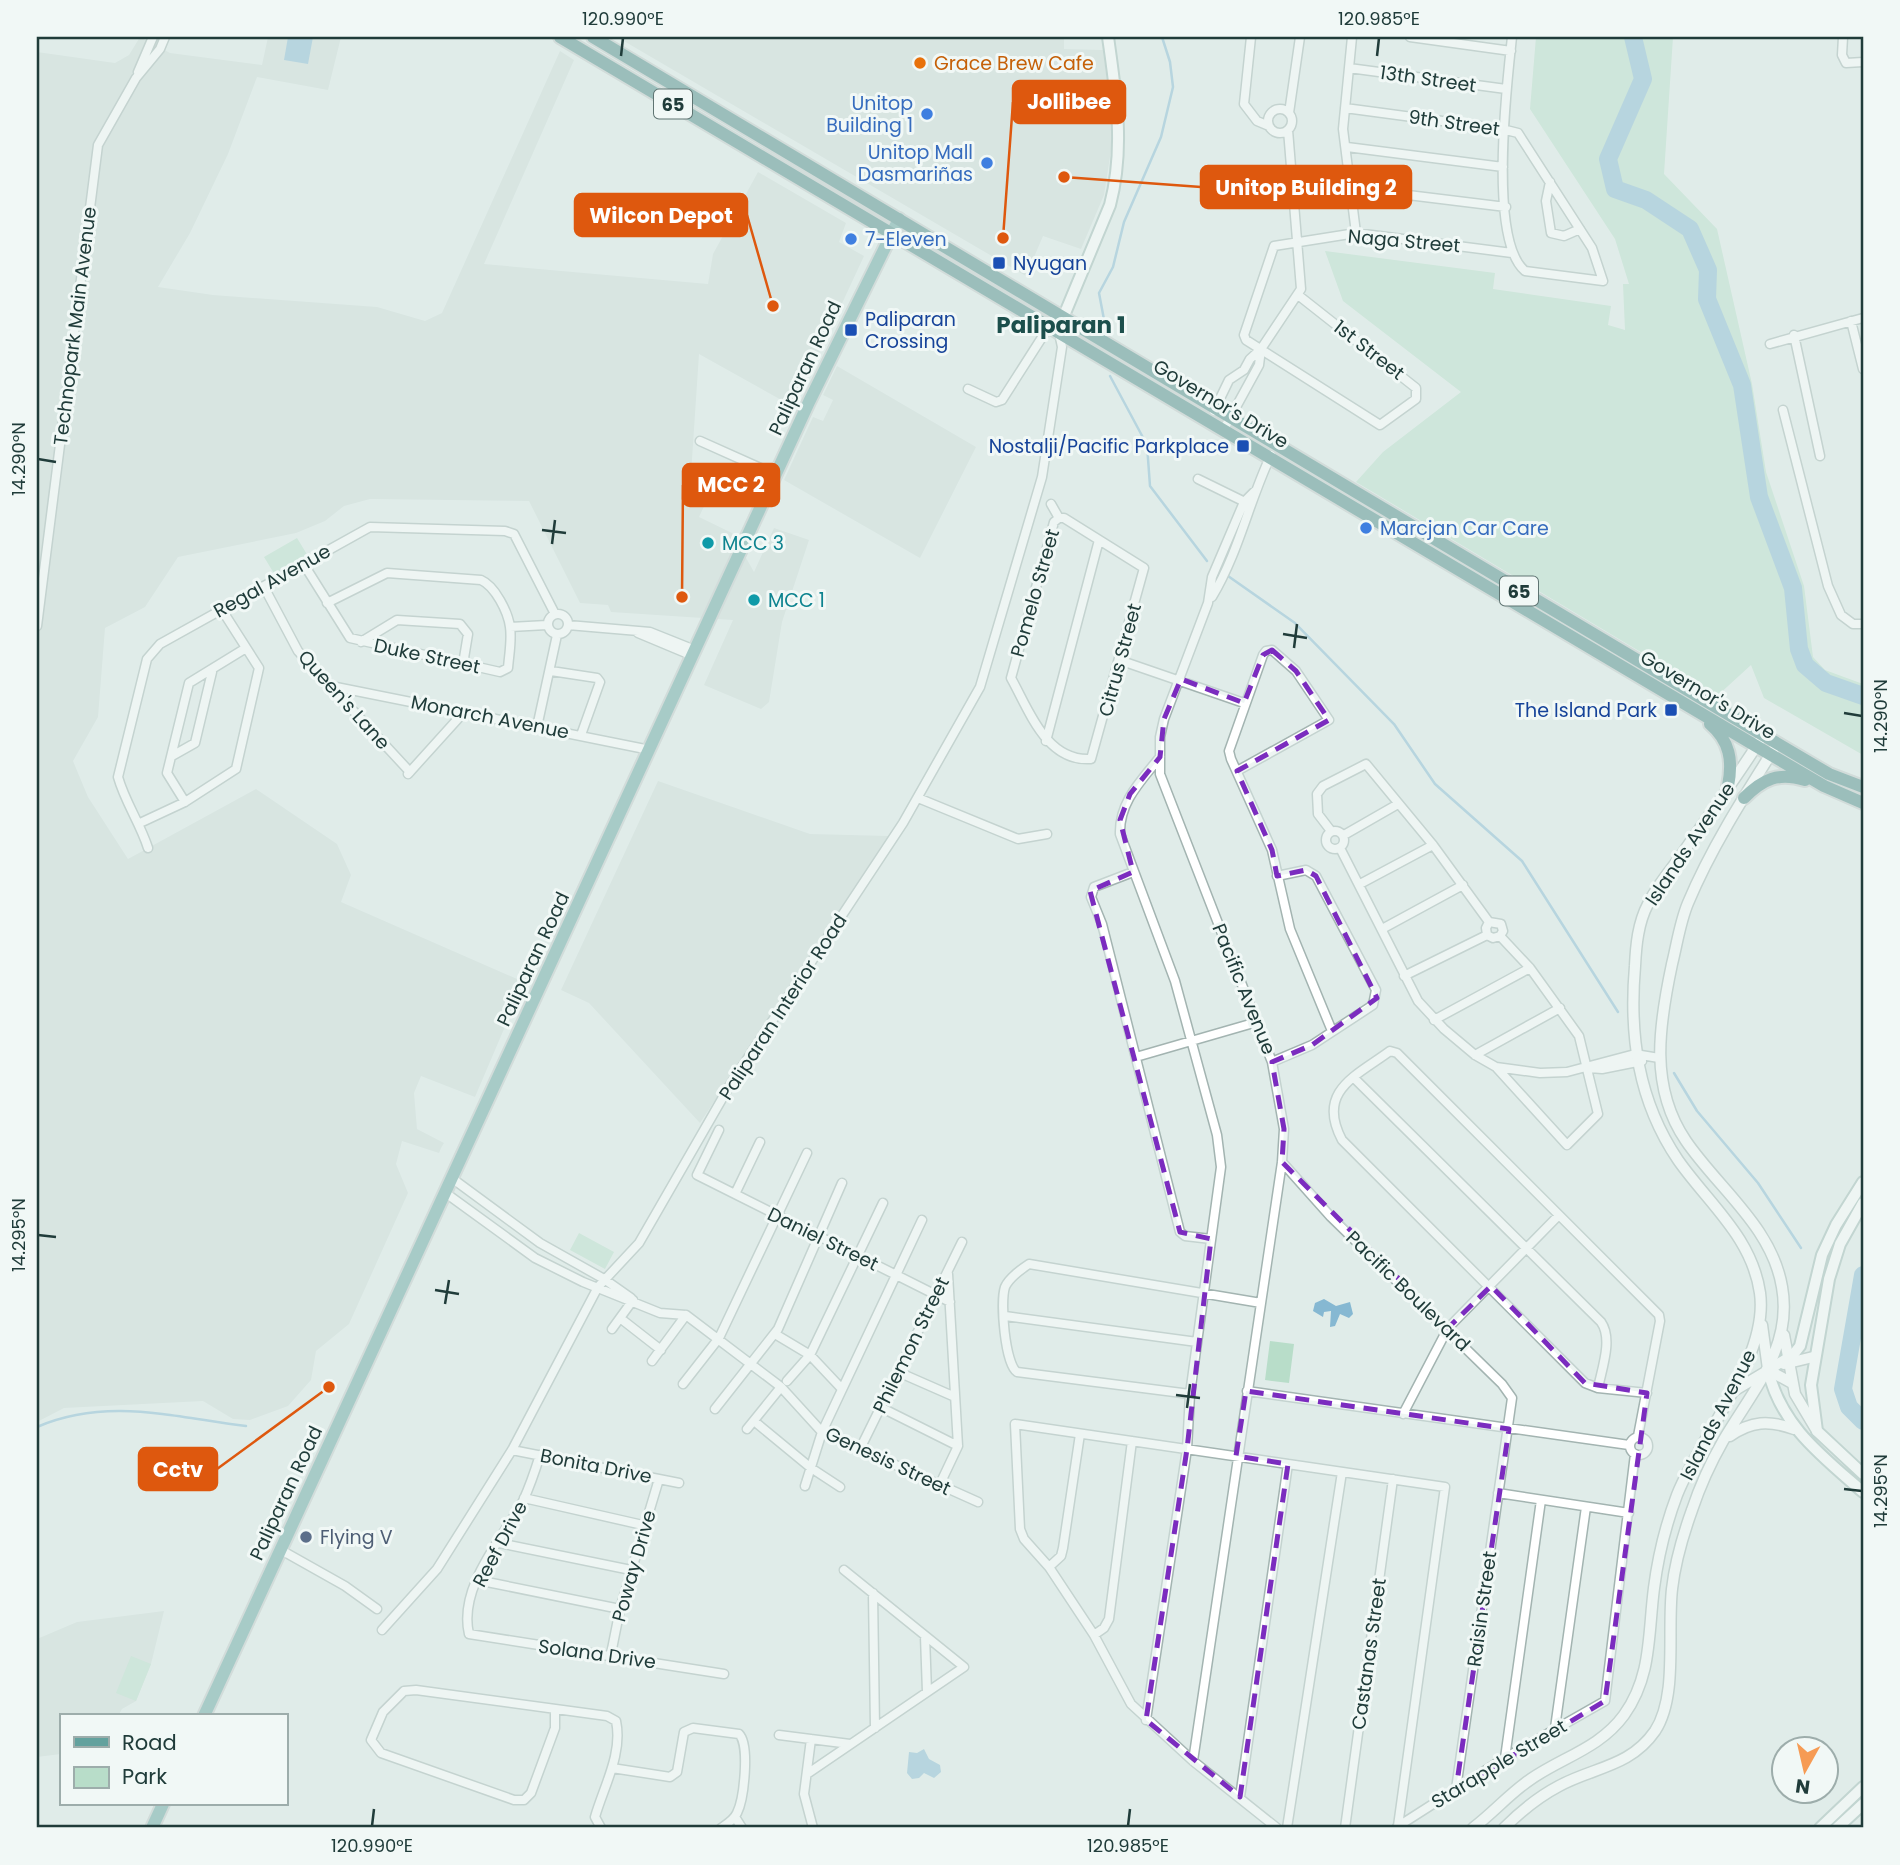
<svg xmlns="http://www.w3.org/2000/svg" width="1900" height="1865" viewBox="0 0 1900 1865" font-family="Poppins,sans-serif">
<style>
.built{fill:#cedbd8}
.green{fill:#b8ddc9}
.water{fill:#86b8d2}
.lines{fill:none;stroke-linecap:round;stroke-linejoin:round}
.stream{stroke:#86b8d2;stroke-width:2.5}
.river{stroke:#86b8d2;stroke-width:18}
.minor-casing{stroke:#a3b4b1;stroke-width:11}
.tertiary-casing{stroke:#a3b4b1;stroke-width:13}
.secondary-casing{stroke:#9eb8b3;stroke-width:14}
.primary-casing{stroke:#c1c8c8;stroke-width:16}
.trunk-casing{stroke:#c1c8c8;stroke-width:16}
.minor{stroke:#fff;stroke-width:8}
.tertiary{stroke:#fff;stroke-width:10}
.secondary{stroke:#fff;stroke-width:10}
.primary{stroke:#63a29e;stroke-width:12}
.trunk{stroke:#478683;stroke-width:12}
.marked{fill:none;stroke:#7b2cbf;stroke-width:5;stroke-dasharray:14 9;stroke-linejoin:round}
.ticks{fill:none;stroke:#203c3a;stroke-width:2.5}
.food-dot{fill:#e8710a;stroke:#f1f8f6;stroke-width:2.5}
.shop-dot{fill:#3f7fe0;stroke:#f1f8f6;stroke-width:2.5}
.transit-dot{fill:#1a4fb4;stroke:#f1f8f6;stroke-width:2.5}
.culture-dot{fill:#0f9aa8;stroke:#f1f8f6;stroke-width:2.5}
.service-dot{fill:#5c6f8a;stroke:#f1f8f6;stroke-width:2.5}
.labels{text-anchor:middle;dominant-baseline:central;stroke-width:6;stroke-linejoin:round;paint-order:stroke}
.shield{fill:#f1f8f6;stroke:#5f7472;stroke-width:2}
.shield-label{font-size:18px;font-weight:bold;fill:#203c3a}
.food-label{font-size:19px;fill:#c56008;stroke:#f1f8f6;text-anchor:start}
.street-label{font-size:19px;fill:#203c3a;stroke:#f1f8f6}
.shop-label{font-size:19px;fill:#366cbe;stroke:#f1f8f6;text-anchor:end}
.transit-label{font-size:19px;fill:#164399;stroke:#f1f8f6;text-anchor:start}
.culture-label{font-size:19px;fill:#0d838f;stroke:#f1f8f6;text-anchor:start}
.service-label{font-size:19px;fill:#4e5e75;stroke:#f1f8f6;text-anchor:start}
.quarter-label{font-size:23px;font-weight:bold;fill:#1c4f4c;stroke:#f1f8f6}
.leader{fill:none;stroke:#de580e;stroke-width:2.5}
.callout-dot{fill:#de580e;stroke:#f1f8f6;stroke-width:2.5}
.callout{fill:#de580e;stroke:#de580e;stroke-width:2.5}
.callout-label{font-size:21px;text-anchor:middle;font-weight:bold;fill:#fff}
.neatline{fill:none;stroke:#203c3a;stroke-width:2.5}
.ticks-label{font-size:18px;text-anchor:middle;fill:#203c3a}
</style>
<rect width="100%" height="100%" fill="#e0ece9"/>
<path class="built" d="M140,37L170,53L262,65L268,37H341L328,90L257,77L228,154L190,233L158,287L213,295L377,307L425,321L442,313L560,51L574,60L484,264L708,284L713,254L758,172L846,223L839,242L864,256L794,407L699,354L689,504L706,502L699,517L732,533L754,572L774,528L809,540L782,622L769,702L761,709L704,685L733,620L611,612L608,605L580,603L529,501L370,499L344,506L325,521L296,533L178,557L145,607L105,628L98,717L73,761L88,797L128,859L256,789L337,844L351,875L341,902L524,982L475,1097L421,1076L414,1093L417,1129L444,1143L441,1148L439,1153L402,1141L396,1164L408,1193L349,1324L316,1351L311,1380L288,1406L250,1420L233,1419L203,1401L64,1408L37,1422V52L115,63L129,55Z
M617,37H1064V49L1103,50L1112,120V144L1104,195L1081,249L1043,236L1026,276Z
M837,366L976,447L920,558L784,480L813,417L823,421L833,400L823,395Z
M658,781L810,834L889,836L700,1123L589,1003L561,990Z
M164,1611L151,1664L136,1701L122,1709L118,1716H61V1754L37,1757V1639L77,1622Z"/>
<path class="green" d="M1536,37H1673L1664,174L1717,229L1752,384L1766,472L1804,586L1813,657L1825,670L1863,684V755L1764,698L1751,665L1716,697L1356,482L1383,452L1461,392L1343,301L1325,251L1495,273L1493,289L1611,306L1608,325L1625,330L1623,284H1629L1615,239L1530,109Z
M297,538L308,556L275,575L264,557Z
M579,1233L614,1252L605,1269L570,1250Z
M1270,1341L1294,1344L1289,1383L1265,1380Z
M131,1656L151,1664L136,1701L116,1693Z"/>
<path class="water" d="M288,37H313L308,64L284,60Z
M1324,1299L1336,1306L1350,1302L1353,1314L1349,1318L1340,1314L1335,1326L1330,1327L1331,1311L1324,1312L1323,1317L1313,1311L1315,1303Z
M924,1749L929,1759L940,1765L941,1772L934,1778L924,1773L919,1778L912,1779L907,1773L909,1752L917,1753Z"/>
<g class="lines">
<path class="stream" d="M1106,330L1099,293L1113,267L1124,222L1161,137L1173,87L1170,62L1162,37
M1110,376L1147,445L1150,486L1207,561
M1228,576L1295,623L1394,724L1435,784L1522,861L1618,1012
M1674,1073L1697,1111L1758,1183L1801,1248
M37,1427C107,1397 173,1417 246,1426"/>
<path class="river" d="M1633,37L1643,79L1608,159L1615,189L1646,200L1690,229L1708,270L1707,299L1742,385L1759,497L1793,588L1799,649L1805,665L1826,683L1863,696
M1863,1275L1843,1389L1849,1407L1863,1421"/>
<defs>
<path id="minor" d="M1251,37L1244,104L1257,121L1269,126
M1352,37L1343,129L1356,233
M1410,37L1511,51
M1843,37L1842,55L1846,63L1863,62
M1349,68L1506,89
M138,72L153,37
M1345,108L1502,129L1518,133L1592,248L1603,281L1525,271C1488,240 1507,83 1512,37
M1268 121a12 12 0 1 1 24 0a12 12 0 1 1-24 0Z
M1289,113L1300,37
M1347,147L1503,167
M1550,182L1546,201L1551,233L1564,236L1580,229
M1351,188L1506,207
M1298,295L1416,388V399L1380,425L1246,340L1244,335L1274,246L1356,233L1512,253
M1851,321L1863,369
M1794,335L1820,456
M1770,344L1863,318
M968,389L996,402L1002,400L1048,328
M1783,410L1828,586L1841,615L1853,624H1863
M1214,411L1229,380L1244,370L1250,359L1261,349L1301,289L1288,130
M1224,429L1259,365L1261,349
M700,441L776,475
M1198,479L1249,504
M1051,504L1059,518
M1059,518H1064L1144,568L1091,759C1046,762 1029,710 1011,678L1054,522Z
M303,563L350,638L500,672L508,668C509,655 512,640 510,627C508,612 495,586 481,580L387,573L327,603
M264,587L298,651L410,772
M1212,597C1239,552 1249,501 1271,455
M548 624a10 10 0 1 1 20 0a10 10 0 1 1-20 0Z
M568,625L650,632L695,650
M37,626L98,145L136,78L160,49L165,37
M510,627L547,625
M638,633L693,656
M361,642L397,620L460,624L468,634L463,664
M1119,660L1244,703
M551,671L597,678L600,682L581,735
M331,686L650,750
M537,727L557,635
M1046,741L1099,540
M172,756L195,743L212,672
M1237,771L1329,720L1296,671L1272,650L1266,651L1263,655L1229,751L1231,759L1272,850L1290,929L1332,1031
M408,774L464,712
M918,798L1018,839L1047,834
M185,802L167,773L189,683L246,648
M140,823L185,802L236,769L259,668L222,610
M1326 840a9 9 0 1 1 18 0a9 9 0 1 1-18 0Z
M1331,831L1318,814L1317,794L1323,786L1366,764L1433,845L1489,922
M1344,835L1398,804
M148,848C140,823 125,802 118,777L147,659L160,644L370,527L505,531L514,534L555,614
M1340,848L1418,1001L1444,1029L1475,1055L1496,1067L1540,1073L1567,1072L1635,1054L1659,1058
M1133,872L1094,887L1091,897L1102,924L1180,1232L1185,1236L1211,1239
M1360,884L1433,845
M1382,929L1463,885
M1404,976L1487,935L1493,938L1500,936L1503,931L1501,924L1489,922L1486,928L1487,935
M1434,1020L1530,968
M1475,1055L1560,1008
M1136,1057L1257,1022
M1272,1062L1312,1045L1373,1005L1376,990L1316,876L1306,870L1277,876
M1496,1067L1567,1145L1598,1114L1579,1036L1530,968L1500,936
M1589,1068L1602,1069L1642,1061
M1354,1078L1601,1322C1613,1339 1602,1368 1598,1388
M719,1130L697,1175L950,1302
M1282,1162L1331,1217L1502,1384L1512,1398L1456,1789
M453,1179L540,1243L604,1279L631,1298
M447,1194L535,1258L583,1282L660,1313L686,1315L781,1387L822,1432L978,1502
M735,1194L760,1142
M1005,1316L1197,1342
M620,1318L661,1350
M612,1329L633,1300
M775,1334L810,1355L842,1389
M652,1361L686,1315
M898,1372L955,1397
M787,1381L810,1355L883,1203
M683,1384L719,1338L807,1153
M1247,1391L1629,1445
M1190,1394L1017,1372C1005,1364 1000,1302 1005,1287C1009,1278 1020,1270 1029,1264L1261,1303
M880,1407L958,1446
M715,1409L778,1329L842,1183
M1403,1414L1448,1328L1558,1216
M754,1421L811,1468L840,1487
M747,1429L781,1387
M1638,1436L1660,1321L1659,1315L1397,1053L1390,1051C1356,1076 1316,1091 1342,1140L1585,1383L1598,1388L1647,1393
M1630 1446a9 9 0 1 1 18 0a9 9 0 1 1-18 0Z
M860,1449L962,1242
M512,1450L679,1483
M540,1455C535,1471 530,1486 523,1501C502,1539 458,1587 469,1634L724,1674
M940,1484L958,1446L948,1274
M805,1486L822,1432L922,1220
M1498,1493L1629,1513
M524,1498L647,1526
M499,1543L631,1570
M281,1550L345,1586L377,1609
M1049,1567L1061,1556L1063,1548L1080,1434
M477,1580L620,1609
M873,1593L875,1728
M382,1630L437,1569L512,1450L598,1287L639,1243L730,1085L903,823L980,687L1042,477L1062,347L1059,333
M1094,1635L1104,1628L1109,1619L1132,1441
M925,1636L927,1692
M611,1654L620,1609L659,1479
M555,1709V1728L531,1793L524,1800H514L381,1753L371,1740L383,1712L404,1691L416,1690L607,1716L616,1721C623,1753 604,1786 595,1817L601,1828
M1146,1720L1187,1449L1190,1394L1221,1167L1217,1135L1175,981L1120,834C1119,802 1141,781 1160,757
M1555,1728L1586,1507
M779,1735L850,1744
M811,1739L804,1794L813,1828
M1505,1758L1541,1500
M1193,1761L1282,1162L1284,1129L1272,1062L1160,774V737L1164,719L1208,603L1212,577L1244,502L1254,492
M612,1768L670,1777L677,1772L684,1732L693,1728L739,1734C750,1745 744,1799 737,1813C734,1820 727,1824 721,1828
M807,1774L964,1667L844,1570
M1240,1797L1288,1464
M735,1817L742,1828
M1397,1827L1505,1758L1605,1701L1635,1454
M1277,1828L1193,1761L1131,1704L1094,1635L1049,1567L1024,1539L1020,1529L1015,1424L1445,1487L1398,1826
M1287,1828L1342,1472
M1345,1828L1393,1479"/>
<path id="tertiary" d="M1762,1325L1768,1369
M1784,1335L1795,1394L1817,1431
M1784,1364L1813,1357
M1768,1370L1792,1383
M1732,1392L1767,1371
M1730,1436C1751,1421 1769,1420 1794,1429
M1473,1828C1493,1813 1510,1793 1531,1779C1563,1757 1600,1748 1624,1715C1652,1676 1648,1634 1654,1588C1658,1557 1666,1524 1677,1495C1701,1434 1769,1358 1760,1293C1752,1237 1708,1203 1678,1160C1638,1101 1629,1035 1635,966C1636,945 1638,923 1648,904C1656,887 1669,872 1680,857C1706,819 1734,781 1759,742
M1504,1828C1520,1812 1538,1797 1559,1786C1594,1767 1630,1767 1655,1731C1678,1696 1667,1633 1672,1589C1675,1563 1683,1535 1692,1510C1700,1486 1711,1462 1723,1441C1752,1391 1793,1348 1782,1287C1772,1227 1718,1188 1686,1141C1649,1087 1659,1025 1672,964C1677,944 1680,922 1688,903C1710,850 1743,798 1774,749"/>
<path id="secondary" d="M1058,330L1110,205C1125,148 1116,94 1108,37
M1863,1182L1836,1225L1822,1255L1800,1346L1793,1355L1768,1370C1781,1426 1822,1456 1863,1492
M1863,1203L1840,1244L1829,1279L1811,1385L1817,1431L1863,1474
M1820,1828L1863,1787
M1837,1828L1863,1804"/>
<path id="primary" d="M204,1716L809,402L899,219
M152,1828L163,1804"/>
<path id="trunk" d="M560,37L1756,746L1824,786L1863,803
M593,37L1763,735L1829,774L1863,787
M1710,724C1730,741 1733,761 1728,786
M1744,798C1763,779 1778,772 1805,780"/>
</defs>
<use href="#minor" class="minor-casing"/>
<use href="#tertiary" class="tertiary-casing"/>
<use href="#secondary" class="secondary-casing"/>
<use href="#primary" class="primary-casing"/>
<use href="#trunk" class="trunk-casing"/>
<use href="#minor" class="minor"/>
<use href="#tertiary" class="tertiary"/>
<use href="#secondary" class="secondary"/>
<use href="#primary" class="primary"/>
<use href="#trunk" class="trunk"/>
</g>
<path d="M0 0H1900V1865H0ZM1272,650L1296,671L1329,720L1237,771L1272,850L1277,876L1306,870L1316,876L1377,998L1312,1045L1272,1062L1284,1129L1282,1162L1448,1328L1491,1286L1585,1383L1647,1393L1605,1701L1456,1789L1509,1429L1246,1391L1236,1456L1288,1464L1240,1797L1146,1720L1187,1449L1211,1239L1180,1232L1090,891L1133,872L1120,820L1130,794L1160,757L1164,719L1181,679L1244,703L1263,655Z" fill="#e0ece9" fill-opacity=".55" fill-rule="evenodd"/>
<path class="marked" d="M1272,650L1296,671L1329,720L1237,771L1272,850L1277,876L1306,870L1316,876L1377,998L1312,1045L1272,1062L1284,1129L1282,1162L1448,1328L1491,1286L1585,1383L1647,1393L1605,1701L1456,1789L1509,1429L1246,1391L1236,1456L1288,1464L1240,1797L1146,1720L1187,1449L1211,1239L1180,1232L1090,891L1133,872L1120,820L1130,794L1160,757L1164,719L1181,679L1244,703L1263,655Z"/>
<path class="ticks" d="M621,56L623,38M1377,56L1379,38M38,459L56,462M542,530L566,533M552,544L555,520M1283,634L1307,638M1294,648L1297,624M1844,713L1862,716M38,1235L56,1237M435,1290L459,1294M445,1304L449,1280M1176,1395L1200,1398M1187,1408L1190,1384M1844,1489L1862,1491M372,1826L374,1809M1128,1826L1130,1809"/>
<circle class="food-dot" cx="920" cy="63" r="7"/>
<g class="shop-dot">
<circle cx="927" cy="114" r="7"/>
<circle cx="987" cy="163" r="7"/>
<circle cx="851" cy="239" r="7"/>
<circle cx="1366" cy="528" r="7"/>
</g>
<g class="transit-dot">
<rect x="992" y="256" width="14" height="14" rx="3.5"/>
<rect x="844" y="323" width="14" height="14" rx="3.5"/>
<rect x="1236" y="439" width="14" height="14" rx="3.5"/>
<rect x="1664" y="703" width="14" height="14" rx="3.5"/>
</g>
<g class="culture-dot">
<circle cx="708" cy="543" r="7"/>
<circle cx="754" cy="600" r="7"/>
</g>
<circle class="service-dot" cx="306" cy="1537" r="7"/>
<g class="labels">
<g class="shield">
<rect x="654" y="89.5" width="38" height="29" rx="5"/>
<rect x="1500" y="576.5" width="38" height="29" rx="5"/>
</g>
<g class="shield-label">
<text x="673" y="104">65</text>
<text x="1519" y="591">65</text>
</g>
<g class="food-label">
<text x="934" y="63">Grace Brew Cafe</text>
</g>
<g class="street-label">
<text transform="translate(1428 79) rotate(8)">13th Street</text>
<text transform="translate(1454 123) rotate(8)">9th Street</text>
<text transform="translate(1404 241) rotate(5)">Naga Street</text>
<text transform="translate(75 326) rotate(-83)">Technopark Main Avenue</text>
<text transform="translate(1369 350) rotate(38)">1st Street</text>
<text transform="translate(805 368) rotate(-65)">Paliparan Road</text>
<text transform="translate(1221 404) rotate(31)">Governor's Drive</text>
<text transform="translate(272 581) rotate(-29)">Regal Avenue</text>
<text transform="translate(1035 593) rotate(-74)">Pomelo Street</text>
<text transform="translate(427 656) rotate(12)">Duke Street</text>
<text transform="translate(1120 660) rotate(-75)">Citrus Street</text>
<text transform="translate(1708 695) rotate(31)">Governor's Drive</text>
<text transform="translate(344 700) rotate(48)">Queen's Lane</text>
<text transform="translate(490 717) rotate(11)">Monarch Avenue</text>
<text transform="translate(1690 844) rotate(-56)">Islands Avenue</text>
<text transform="translate(533 959) rotate(-65)">Paliparan Road</text>
<text transform="translate(1244 989) rotate(68)">Pacific Avenue</text>
<text transform="translate(783 1007) rotate(-57)">Paliparan Interior Road</text>
<text transform="translate(823 1239) rotate(26)">Daniel Street</text>
<text transform="translate(1408 1291) rotate(44)">Pacific Boulevard</text>
<text transform="translate(911 1345) rotate(-64)">Philemon Street</text>
<text transform="translate(1718 1415) rotate(-63)">Islands Avenue</text>
<text transform="translate(888 1461) rotate(25)">Genesis Street</text>
<text transform="translate(596 1466) rotate(11)">Bonita Drive</text>
<text transform="translate(286 1493) rotate(-65)">Paliparan Road</text>
<text transform="translate(500 1544) rotate(-62)">Reef Drive</text>
<text transform="translate(634 1566) rotate(-74)">Poway Drive</text>
<text transform="translate(1482 1609) rotate(-82)">Raisin Street</text>
<text transform="translate(597 1654) rotate(8)">Solana Drive</text>
<text transform="translate(1369 1654) rotate(-82)">Castanas Street</text>
<text transform="translate(1499 1764) rotate(-31)">Starapple Street</text>
</g>
<g class="shop-label">
<text x="913" y="103">Unitop<tspan x="913" dy="22">Building 1</tspan></text>
<text x="973" y="152">Unitop Mall<tspan x="973" dy="22">Dasmariñas</tspan></text>
<text x="865" y="239" text-anchor="start">7-Eleven</text>
<text x="1380" y="528" text-anchor="start">Marcjan Car Care</text>
</g>
<g class="transit-label">
<text x="1013" y="263">Nyugan</text>
<text x="865" y="319">Paliparan<tspan x="865" dy="22">Crossing</tspan></text>
<text x="1229" y="446" text-anchor="end">Nostalji/Pacific Parkplace</text>
<text x="1657" y="710" text-anchor="end">The Island Park</text>
</g>
<g class="culture-label">
<text x="722" y="543">MCC 3</text>
<text x="768" y="600">MCC 1</text>
</g>
<g class="service-label">
<text x="320" y="1537">Flying V</text>
</g>
<g class="quarter-label">
<text x="1061" y="325">Paliparan 1</text>
</g>
</g>
<path class="leader" d="M1003 238L1013 102M1064 177L1201 187M773 306L747 215M682 597L683 485M329 1387L217 1469"/>
<g class="callout-dot">
<circle cx="1003" cy="238" r="7"/>
<circle cx="1064" cy="177" r="7"/>
<circle cx="773" cy="306" r="7"/>
<circle cx="682" cy="597" r="7"/>
<circle cx="329" cy="1387" r="7"/>
</g>
<g class="callout">
<rect x="1013" y="81" width="112" height="42" rx="7"/>
<rect x="1201" y="166" width="210" height="42" rx="7"/>
<rect x="575" y="194" width="172" height="42" rx="7"/>
<rect x="683" y="464" width="96" height="42" rx="7"/>
<rect x="139" y="1448" width="78" height="42" rx="7"/>
</g>
<g class="callout-label">
<text x="1069" y="109">Jollibee</text>
<text x="1306" y="195">Unitop Building 2</text>
<text x="661" y="223">Wilcon Depot</text>
<text x="731" y="492">MCC 2</text>
<text x="178" y="1477">Cctv</text>
</g>
<rect width="1900" height="1865" fill="none" stroke="#f1f8f6" stroke-width="77"/>
<rect x="60" y="1714" width="228" height="91" fill="#f1f8f6" stroke="#9dadab" stroke-width="2"/>
<rect x="74" y="1737" width="35" height="10" fill="#63a29e" stroke="#9dadab" stroke-width="2"/>
<text x="122" y="1750" font-size="21" fill="#203c3a">Road</text>
<rect x="74" y="1767" width="35" height="21" fill="#b8ddc9" stroke="#9dadab" stroke-width="2"/>
<text x="122" y="1784" font-size="21" fill="#203c3a">Park</text>
<g transform="translate(1805 1770) rotate(188)"><circle r="33" fill="#f1f8f6" stroke="#9dadab" stroke-width="2"/>
<path d="M0-5L12 26L0 18L-12 26Z" fill="#f69b54"/>
<text y="-10" font-size="19" font-weight="bold" text-anchor="middle" fill="#203c3a">N</text>
</g>
<rect x="38" y="38" width="1824" height="1788" class="neatline"/>
<g class="ticks-label">
<text x="623" y="25">120.990°E</text>
<text x="1379" y="25">120.985°E</text>
<text transform="translate(19 459) rotate(-90)" y="6">14.290°N</text>
<text transform="translate(1881 716) rotate(-90)" y="6">14.290°N</text>
<text transform="translate(19 1235) rotate(-90)" y="6">14.295°N</text>
<text transform="translate(1881 1491) rotate(-90)" y="6">14.295°N</text>
<text x="372" y="1852">120.990°E</text>
<text x="1128" y="1852">120.985°E</text>
</g>
</svg>
